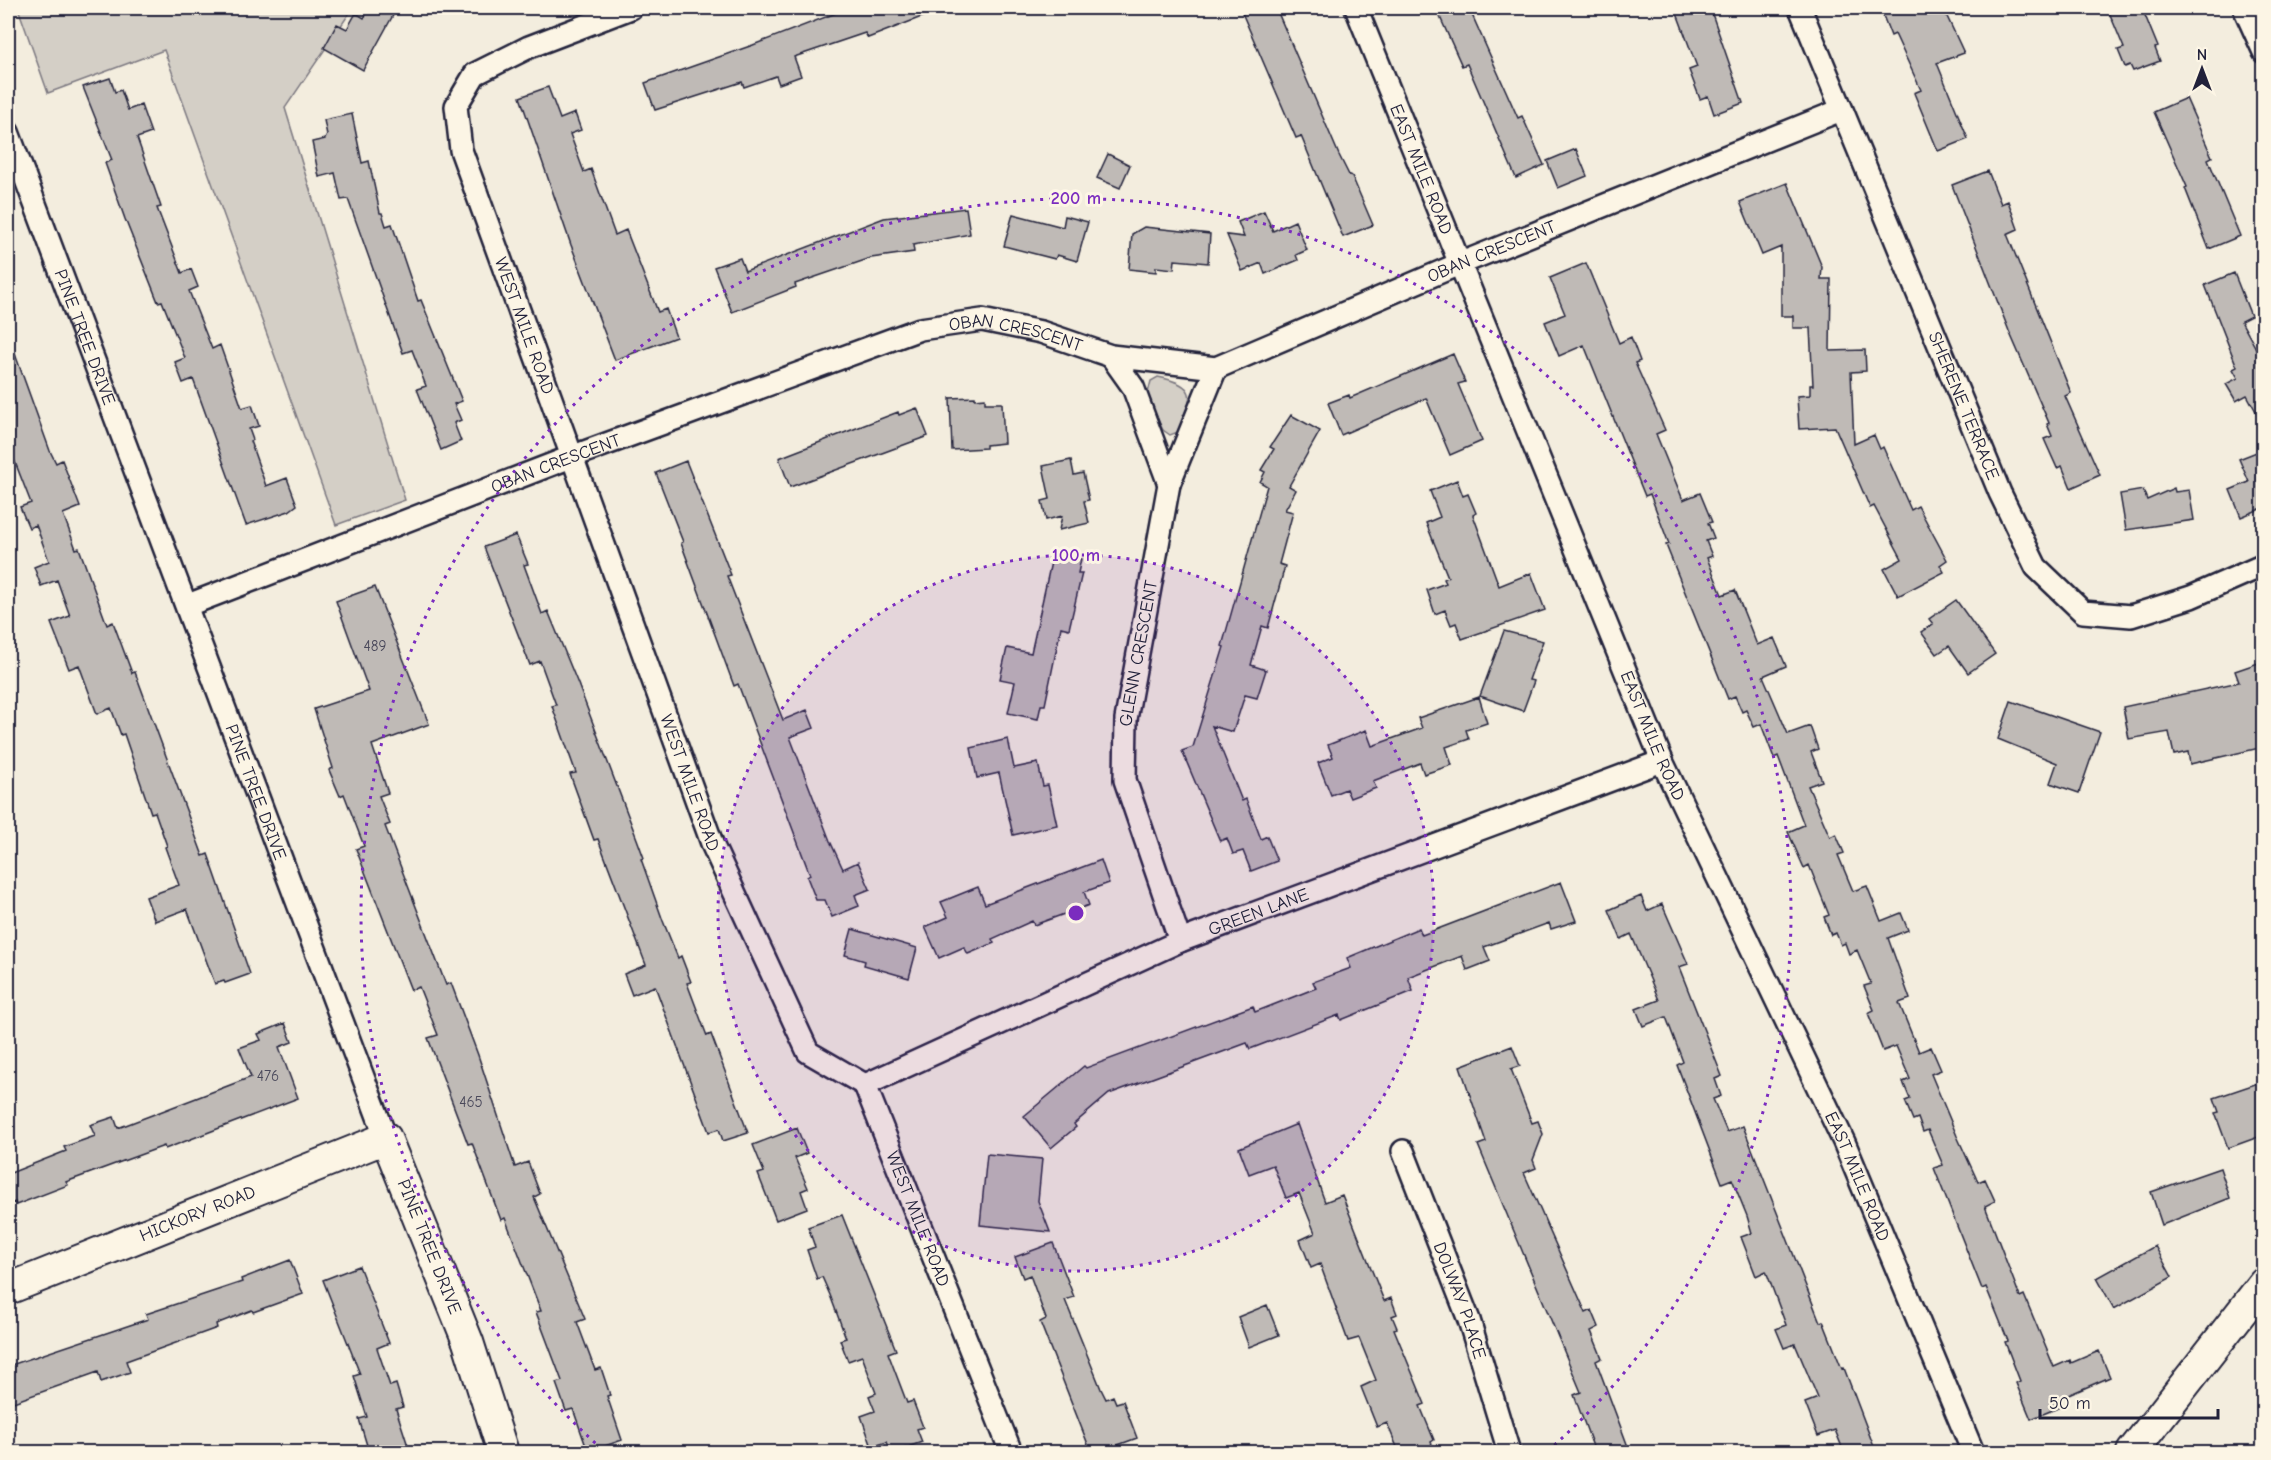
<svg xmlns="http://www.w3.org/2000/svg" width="2271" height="1460" viewBox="0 0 2271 1460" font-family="'Comic Neue',sans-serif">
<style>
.green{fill:#d4cfc6;stroke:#7b7880;stroke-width:1.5}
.building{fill:#bfbab6;stroke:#22223b;stroke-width:1.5}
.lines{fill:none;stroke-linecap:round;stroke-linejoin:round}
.street-casing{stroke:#22223b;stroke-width:26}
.secondary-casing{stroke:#22223b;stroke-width:34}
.street{stroke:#fcf5e5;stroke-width:21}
.secondary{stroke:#fcf5e5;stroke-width:30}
.ring{fill:none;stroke:#7b2cbf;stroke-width:3;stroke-dasharray:3 6}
.labels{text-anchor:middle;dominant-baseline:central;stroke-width:6;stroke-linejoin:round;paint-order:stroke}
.number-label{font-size:15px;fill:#49485a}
.street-label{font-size:18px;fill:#22223b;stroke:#fcf5e5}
.centre{fill:#7b2cbf;stroke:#fcf5e5;stroke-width:3}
.ring-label{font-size:18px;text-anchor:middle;font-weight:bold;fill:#7b2cbf;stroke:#fcf5e5;stroke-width:6;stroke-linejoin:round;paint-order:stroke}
</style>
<rect width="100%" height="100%" fill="#f3edde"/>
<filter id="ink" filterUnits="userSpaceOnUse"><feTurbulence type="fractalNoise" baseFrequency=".0167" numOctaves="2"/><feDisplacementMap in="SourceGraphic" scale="12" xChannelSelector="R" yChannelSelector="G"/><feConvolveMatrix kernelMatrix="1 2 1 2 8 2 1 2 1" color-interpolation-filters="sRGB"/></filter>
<g filter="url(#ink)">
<path class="green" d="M18,8H353L285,108L405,500L336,525L164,50L48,93Z
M1158,377C1201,386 1192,398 1178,432L1170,435L1163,430L1147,397L1151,381Z"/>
<path class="building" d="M370,8H397L363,70L324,48L337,24L347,29L356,13L364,18Z
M849,8L942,9L868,38L865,33L794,57L801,76L779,84L776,76L744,87L742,82L655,110L645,83L753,45Z
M1240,8H1276L1339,155L1349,175L1352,176L1373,225L1343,237L1301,136L1296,138Z
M1436,8H1469L1518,118L1522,116L1544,165L1516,178L1467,64L1462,66Z
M1675,8H1710L1743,103L1714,114L1708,96L1700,99L1689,70L1697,67Z
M1880,8H1943L1964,53L1937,63L1968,139L1938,151L1914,93L1921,90L1895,34L1891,36Z
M2122,8H2142L2158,47L2155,48L2160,61L2133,71L2130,65L2125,67L2118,50L2124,48L2109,12Z
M110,78L115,92L121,90L128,110L141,105L151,133L137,138L161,207L157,208L182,273L191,269L198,287L189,291L212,349L220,345L242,408L252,405L259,426L249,429L253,440L250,441L266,486L287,478L297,505L289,511L246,525L193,379L183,383L175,362L185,358L162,301L158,302L125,219L105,163L112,160L83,87Z
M548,87L560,119L575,113L581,130L570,134L584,172L591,169L615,235L626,230L658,312L666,309L676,337L615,360L571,245L520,97Z
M2186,98L2212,157L2208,159L2240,236L2209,249L2185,188L2187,187L2154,112Z
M352,114L362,163L369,161L380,213H382L386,226L392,224L418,301L421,300L462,401L454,404L461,420L454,423L461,441L441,450L417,389L426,386L412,350L403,353L348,199L341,200L335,173L319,177L312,142L325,139L327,135L324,120Z
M1576,149L1587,176L1558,188L1547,161Z
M1108,154L1130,165L1120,188L1097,178Z
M1988,171L2001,204L2008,201L2018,229L2007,234L2071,393L2065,396L2100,475L2071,488L2062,466L2057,468L2044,439L2052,436L2047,424L2049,423L2009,331L1952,185Z
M1787,183L1822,267L1821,279H1831L1830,351L1865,350L1866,371L1851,372L1854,444L1874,435L1880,449L1883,447L1911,510L1918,506L1947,560L1940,565L1944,572L1898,596L1884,569L1902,559L1874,506L1870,508L1835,427L1799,429L1797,396L1810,395V385H1813L1810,328H1793V316H1781V247L1762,255L1740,202Z
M966,208L970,234L913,245L914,252L871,258L795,284L796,287L732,312L714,267L740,258L745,271L884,218Z
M1264,211L1273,231L1295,221L1307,250L1296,255L1298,260L1265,274L1261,263L1242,271L1227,235L1244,237L1238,222Z
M1013,214L1063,227L1065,216L1088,222L1077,261L1057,255L1055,259L1004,246Z
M1144,227L1210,234L1208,263L1175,260L1174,269L1156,267V272L1129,269L1132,234Z
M1586,263L1619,343L1631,337L1640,361L1635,363L1665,430L1656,434L1683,500L1700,493L1712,522L1708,523L1714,538L1706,541L1712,556L1707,558L1722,595L1735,590L1757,645L1774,638L1786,666L1763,676L1788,734L1810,726L1818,749L1811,752L1822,781L1808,786L1830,837L1836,834L1844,853L1838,855L1853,891L1867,886L1881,921L1901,913L1908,930L1888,938L1910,999L1899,1003L1919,1052L1931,1047L1941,1070L1931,1074L1957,1136L1978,1182L1985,1179L1995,1201L1985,1206L2020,1297L2024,1295L2054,1367L2070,1360L2071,1363L2099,1351L2110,1377L2057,1400L2060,1407L2031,1419L2016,1383L2020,1381L2005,1342L2008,1341L1986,1287L1982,1289L1934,1168L1943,1165L1928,1130L1923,1132L1918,1118L1913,1120L1905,1101L1910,1099L1903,1082L1910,1079L1896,1046L1883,1051L1868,1013L1874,1010L1864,986L1871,984L1857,950L1849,954L1845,943L1841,945L1836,933L1831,935L1824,917L1829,915L1809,865L1804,868L1788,832L1804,825L1778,756L1774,758L1761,724L1754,727L1746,710L1742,712L1735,696L1728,699L1666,545L1669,544L1650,494L1645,496L1584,345L1559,356L1545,322L1565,314L1550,278Z
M2234,273L2251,316L2241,321L2264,363V426L2247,395L2236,401L2226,384L2238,378L2233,369L2237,367L2205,285Z
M8,340H10L50,451L56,463L62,460L80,507L63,514L76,549L79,548L107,625L113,622L132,673L135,672L203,856L208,854L250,974L225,983L224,981L215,984L187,909L155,921L146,897L179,885L165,847L167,846L155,812L151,813L124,734L121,735L111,708L97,714L79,665L69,669L51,623L70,616L57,580L41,586L34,567L49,561L36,525L29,528L20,507L31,503L8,444Z
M1453,354L1465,382L1458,384L1482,441L1450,455L1426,398L1341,435L1328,403L1349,395L1350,398Z
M975,397V399L985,398V403H1002L1004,443L986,445V448L952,450L950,398Z
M917,408L928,436L790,487L779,458L898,412L899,415Z
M1291,415L1320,431L1289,486L1296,490L1285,510L1293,512L1279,564L1285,566L1268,628L1262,626L1251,665L1266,670L1257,698L1245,695L1233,732L1212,726L1242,801L1246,799L1261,839L1267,836L1277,861L1251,871L1243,851L1233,854L1227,838L1220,841L1182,751L1193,747L1224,647L1222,646L1267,486L1260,482L1265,472L1261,470L1274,449L1270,447Z
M2264,449V516L2260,509L2241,517L2230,490L2249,482L2239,459Z
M1071,460L1074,475L1083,473L1089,500L1084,501L1089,523L1059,530L1062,516L1046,520L1042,501L1050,499L1043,466Z
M686,461L731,575L727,576L783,720L807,710L814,728L790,737L830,841L843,869L858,862L870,889L855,895L859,906L832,917L825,900H816L807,877L810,875L738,684L734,686L681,543L683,542L656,473Z
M1457,480L1463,496L1468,494L1476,513L1473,515L1499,586L1531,573L1545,610L1462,639L1456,623L1451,625L1445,610L1435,614L1427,590L1446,583L1444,579L1448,577L1426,523L1440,517L1430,491Z
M2174,488L2175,492L2189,490L2194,520L2126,530L2120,494L2143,490L2147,500Z
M516,535L528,564L524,565L542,614L548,611L578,684L637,839L644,858L641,859L663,921L678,958L681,956L691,982L687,983L707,1036L711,1034L748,1133L723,1141L719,1129L709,1132L655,986L632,995L624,974L646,965L598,839L594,840L570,774L576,773L552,706L556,705L540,661L530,665L484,547Z
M1053,553L1081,559L1078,573H1082L1069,629L1061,627L1045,705H1041L1038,719L1008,713L1015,682L1000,679L1007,648L1031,653Z
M375,587L429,724L372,745L388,793L379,796L390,824L385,826L446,985L451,983L478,1055L515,1167L528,1162L540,1194L534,1197L585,1319L577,1322L595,1370L601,1368L610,1395L607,1396L622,1440L588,1452L573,1409L566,1411L556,1383L562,1381L536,1312L541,1311L505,1218L501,1220L472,1143L468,1144L428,1038L438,1035L419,987L411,990L356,849L364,846L344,794L340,796L329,770L333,768L314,709L369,691L336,601Z
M1956,600L1995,654L1968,673L1949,646L1937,654L1921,632L1933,624L1929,619Z
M1504,631L1543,641L1529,680L1534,681L1523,711L1480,696Z
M2264,661V747L2190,764L2188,752L2174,755L2169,732L2129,739L2123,707L2239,682L2235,671Z
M1479,697L1487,723L1466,730L1469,739L1446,747L1452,765L1424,774L1420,763L1373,781L1376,788L1350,798L1346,789L1331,795L1318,763L1333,757L1328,745L1366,730L1372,746L1422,728L1418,718Z
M2011,701L2100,732L2079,793L2050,783L2057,763L1998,739Z
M1008,739L1014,768L1038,763L1043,786L1048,785L1057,825L1013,835L999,773L977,778L971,748Z
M1101,860L1109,883L1084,892L1089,905L1034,925L1032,921L992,939L994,943L968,954L964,947L939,958L925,927L948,917L941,902L978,887L985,904Z
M1561,882L1576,921L1551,929L1549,923L1484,947L1490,961L1467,970L1462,956L1408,977L1413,991L1341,1020L1339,1015L1250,1049L1247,1043L1109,1094L1074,1124L1076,1127L1051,1148L1024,1116L1084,1066L1086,1068L1253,1006L1255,1012L1316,988L1313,982L1351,968L1347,958L1419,928L1422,935Z
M1641,896L1647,911L1662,904L1688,964L1679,967L1722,1076L1715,1079L1721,1096L1713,1099L1727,1132L1743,1126L1820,1322L1823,1321L1842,1369L1844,1368L1876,1452H1844L1835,1430L1818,1436L1805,1403L1818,1398L1795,1344L1784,1348L1776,1329L1786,1325L1766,1271L1756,1276L1741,1237L1752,1233L1747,1216L1732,1179L1722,1183L1677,1065L1683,1062L1666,1017L1643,1026L1636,1009L1659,1000L1631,934L1621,939L1609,910Z
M852,929L917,948L909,978L864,965L865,961L845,955Z
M285,1023L292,1042L279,1047L298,1098L165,1149L164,1146L66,1182L68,1185L16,1205L15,1202L8,1205V1174L66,1151L64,1147L95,1136L90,1125L114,1117L118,1128L251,1077L239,1048L261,1040L258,1034Z
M1512,1046L1520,1066L1511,1069L1532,1123L1538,1121L1543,1134L1533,1160L1536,1168L1524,1173L1586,1313L1592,1310L1599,1327L1591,1331L1602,1358L1596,1361L1630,1452H1595L1574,1395L1581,1392L1478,1145L1486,1142L1460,1066Z
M2264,1081V1135L2228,1148L2215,1113L2219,1112L2214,1098Z
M1297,1124L1325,1202L1342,1195L1384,1301L1391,1298L1397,1314L1392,1316L1397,1328L1394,1329L1425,1404L1420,1406L1434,1440L1431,1442L1435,1452H1399L1387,1423L1377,1427L1361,1387L1376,1380L1359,1338L1348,1341L1320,1264L1311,1268L1300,1240L1315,1233L1299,1193L1286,1198L1273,1165L1249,1174L1239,1148Z
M797,1128L807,1153L795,1158L808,1188L801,1191L807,1208L776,1220L758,1174L764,1172L753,1145Z
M987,1154L1042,1159L1038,1201L1050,1232L980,1225Z
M2220,1168L2230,1198L2162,1225L2151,1192Z
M842,1215L896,1350L888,1353L907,1403L913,1401L923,1427L917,1429L922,1442L894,1452H891L887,1442L872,1447L861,1416L875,1411L869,1396L876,1393L862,1356L848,1361L840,1340L846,1338L830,1295L822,1277L817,1279L807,1250L815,1247L808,1227Z
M1053,1243L1074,1297L1065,1300L1101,1389L1106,1399L1113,1396L1116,1403L1123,1401L1137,1438L1118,1445L1121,1452H1091L1040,1322L1046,1319L1030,1275L1023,1278L1015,1257Z
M2155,1246L2172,1277L2114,1309L2097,1278Z
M290,1260L303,1294L253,1312L252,1310L216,1324L217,1328L126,1361L130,1372L101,1382L98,1372L8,1404V1366L148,1319L146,1314L242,1282L241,1279Z
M359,1266L389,1343L377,1348L390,1386L396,1384L403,1407L396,1409L410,1452H369L359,1419L367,1417L354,1376L360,1374L323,1280Z
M1267,1305L1279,1335L1249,1347L1238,1317Z"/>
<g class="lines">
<defs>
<g id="street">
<path id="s1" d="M631,8L529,47L475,74L456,106L461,150L713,846L808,1052L865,1085L1011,1452"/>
<path id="s2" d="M1356,8L1662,761L1844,1142L1973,1452"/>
<path id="s3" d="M1800,8L2000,493L2036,567L2083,612L2131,616L2191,597L2264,565"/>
<path d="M2244,8L2264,52"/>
<path id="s4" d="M8,132L386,1138"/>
<path d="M1111,356L1133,387L1169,484"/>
<path id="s5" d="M188,605L571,457L920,329L982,320L1041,332L1111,356L1216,368L1459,264L1841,110"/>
<path id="s6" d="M1180,941L1125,780L1126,719L1169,484L1216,368"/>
<path id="s7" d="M865,1085L1180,941L1662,761"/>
<path id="s8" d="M1403,1151L1469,1320L1509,1452"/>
</g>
<g id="secondary">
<path id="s9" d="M8,1289L386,1138L468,1342L503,1452"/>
<path d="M2132,1452L2264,1283"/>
</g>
</defs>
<use href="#street" class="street-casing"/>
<use href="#secondary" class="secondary-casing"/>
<use href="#street" class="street"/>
<use href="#secondary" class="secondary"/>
</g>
</g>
<circle cx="1076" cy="913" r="358" fill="#7b2cbf" fill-opacity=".12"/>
<g class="ring">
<circle cx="1076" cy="913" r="358"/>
<path d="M602 1449A715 715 0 1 1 1550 1449"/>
</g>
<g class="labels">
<g class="number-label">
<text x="375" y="646">489</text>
<text x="268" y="1076">476</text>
<text x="471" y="1102">465</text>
</g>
<g class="street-label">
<text stroke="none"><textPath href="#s2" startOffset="174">EAST MILE ROAD</textPath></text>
<text stroke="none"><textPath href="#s5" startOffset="1384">OBAN CRESCENT</textPath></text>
<text stroke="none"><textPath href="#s1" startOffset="438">WEST MILE ROAD</textPath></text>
<text stroke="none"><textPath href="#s4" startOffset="219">PINE TREE DRIVE</textPath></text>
<text stroke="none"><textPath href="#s5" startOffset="880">OBAN CRESCENT</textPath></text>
<text stroke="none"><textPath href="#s3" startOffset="430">SHERENE TERRACE</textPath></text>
<text stroke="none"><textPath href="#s5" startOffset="394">OBAN CRESCENT</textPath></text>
<text stroke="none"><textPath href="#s6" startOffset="298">GLENN CRESCENT</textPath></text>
<text stroke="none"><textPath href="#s2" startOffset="786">EAST MILE ROAD</textPath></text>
<text stroke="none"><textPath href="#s1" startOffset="924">WEST MILE ROAD</textPath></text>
<text stroke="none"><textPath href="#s4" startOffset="705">PINE TREE DRIVE</textPath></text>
<text stroke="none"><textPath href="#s7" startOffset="430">GREEN LANE</textPath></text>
<text stroke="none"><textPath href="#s2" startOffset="1272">EAST MILE ROAD</textPath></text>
<text stroke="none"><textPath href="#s9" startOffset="204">HICKORY ROAD</textPath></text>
<text stroke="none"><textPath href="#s1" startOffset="1428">WEST MILE ROAD</textPath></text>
<text stroke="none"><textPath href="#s9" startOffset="524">PINE TREE DRIVE</textPath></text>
<text stroke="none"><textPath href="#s8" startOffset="160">DOLWAY PLACE</textPath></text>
</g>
</g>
<circle cx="1076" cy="913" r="9" class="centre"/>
<g class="ring-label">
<text x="1076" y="204">200 m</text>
<text x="1076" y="561">100 m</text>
</g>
<rect width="2271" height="1460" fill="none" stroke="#fcf5e5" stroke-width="30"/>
<rect x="15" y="15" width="2241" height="1430" fill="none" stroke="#22223b" stroke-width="2" filter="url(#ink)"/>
<g transform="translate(2202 69)" stroke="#fcf5e5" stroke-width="4.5" paint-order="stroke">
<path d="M0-4.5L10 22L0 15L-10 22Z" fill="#22223b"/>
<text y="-9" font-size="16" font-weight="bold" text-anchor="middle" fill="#22223b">N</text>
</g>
<path d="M2040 1409v9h178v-9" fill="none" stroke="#22223b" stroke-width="3"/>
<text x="2049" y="1409" font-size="18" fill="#22223b" stroke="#fcf5e5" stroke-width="4.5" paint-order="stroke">50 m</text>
</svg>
